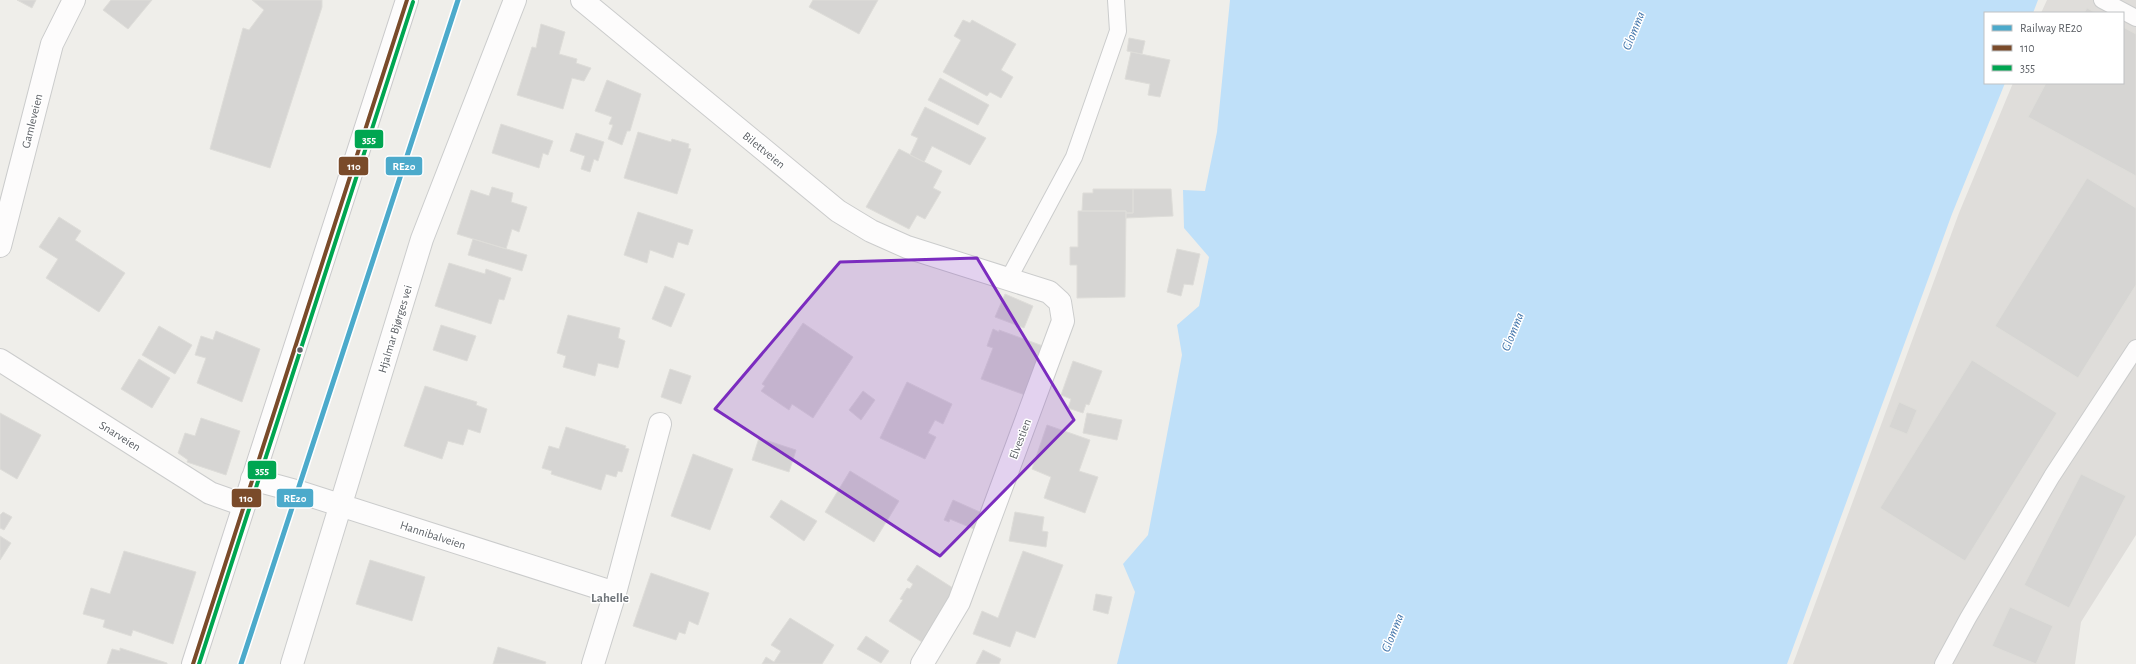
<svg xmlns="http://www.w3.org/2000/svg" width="2136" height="664" viewBox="0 0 2136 664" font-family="'Alegreya Sans',sans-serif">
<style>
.industrial{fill:#dfddda}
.water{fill:#bfe0f9}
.building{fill:#d6d5d3;stroke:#deddd9}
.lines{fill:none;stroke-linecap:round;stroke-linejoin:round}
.lane-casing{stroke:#cbcccc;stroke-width:18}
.street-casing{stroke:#cbcccc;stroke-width:24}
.secondary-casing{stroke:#cacacb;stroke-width:24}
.lane{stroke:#fdfcfc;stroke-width:16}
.street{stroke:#fdfcfc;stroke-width:22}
.secondary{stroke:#fdfcfc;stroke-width:22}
.bus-1-casing{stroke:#fff;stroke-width:7}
.bus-2-casing{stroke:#fff;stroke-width:7}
.bus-1{stroke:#7a4b2a;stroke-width:4}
.bus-2{stroke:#00a651;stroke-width:4}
.rail-1-casing{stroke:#fff;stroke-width:8}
.rail-1{stroke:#4caacb;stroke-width:5}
.marked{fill:#7b2cbf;fill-opacity:0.2;stroke:#7b2cbf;stroke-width:3;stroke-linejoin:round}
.bus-dot{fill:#5f6368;stroke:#fff;stroke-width:1.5}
.labels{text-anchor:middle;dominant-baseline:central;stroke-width:3;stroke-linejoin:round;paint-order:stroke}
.street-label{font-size:12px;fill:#5f6368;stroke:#fff}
.water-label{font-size:13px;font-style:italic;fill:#4174aa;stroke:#fff}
.neighbourhood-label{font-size:13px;font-weight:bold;fill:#70757a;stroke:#fff}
.line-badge{stroke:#fff;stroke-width:1.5}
.badge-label{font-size:11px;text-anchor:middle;font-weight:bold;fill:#fff}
</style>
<rect width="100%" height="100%" fill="#efeeea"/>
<path class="industrial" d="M2047,0H2136V535L2081,622L2075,664H1793L1959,213L2013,83H2123V13H2041Z"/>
<path class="water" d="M1230,0H2038L2033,13H1985V83H2005L1952,214L1787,664H1117L1135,592L1123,564L1148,535L1182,355L1177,325L1199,306L1209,257L1184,228L1183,190L1205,191L1217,132Z"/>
<path class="building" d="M17,0H36L32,8Z
M111,0H152L128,29L103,10Z
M252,0H322V7L270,168L210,149L243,28L249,30L264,10Z
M813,0H878L859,34L809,7Z
M2087,8L2096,13H2084Z
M963,20L970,23L972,20L1016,44L1001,70L1013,77L1001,98L990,92L987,96L943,72L961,40L954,36Z
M541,24L565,32L559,54L577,59L576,63L591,68L584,81L572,78L563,109L517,95L532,47L536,48Z
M2123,27L2136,34V176L2028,117L2046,83H2123Z
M1129,38L1145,41L1142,54L1127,51Z
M1131,52L1170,60L1160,97L1148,95L1150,84L1125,79Z
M940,78L989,105L978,125L928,100Z
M607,80L641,94L630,131H627L622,145L608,139L613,125L609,124L612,117L595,111Z
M925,107L986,138L970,165L932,146L924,162L910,155L918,138L911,135Z
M501,124L553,141L548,155L543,153L539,168L492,153Z
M638,132L671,142L672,139L689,144L688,148L691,149L677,194L624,178Z
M576,133L604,142L598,161L594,159L590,172L581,169L585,156L570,151Z
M899,149L942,171L933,188L941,192L925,219L917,215L909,229L866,207Z
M2087,178L2136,208V285L2078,378L1995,326Z
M492,187L513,193L511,202L527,207L519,232L512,229L506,249L457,234L471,190L489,196Z
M1093,189H1133V213H1126V211H1082L1083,193H1093Z
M1133,189H1171L1173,216L1126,218V213H1133Z
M1078,211H1126L1125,297L1077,298V265H1070V247H1078Z
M638,212L693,230L688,245L678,242L673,258L650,250L647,263L624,255Z
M59,217L81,231L75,240L125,273L99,312L46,278L58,259L39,247Z
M473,239L527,255L522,271L468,255Z
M1177,249L1200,254L1193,285L1184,284L1181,296L1167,292Z
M449,263L485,274L486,269L511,278L504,300L499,299L491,324L435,306Z
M665,286L685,294L671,327L652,319Z
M1005,294L1033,306L1024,328L995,317Z
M568,315L620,328L618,338L625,341L618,368L598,363L595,376L563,367L566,356L557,353Z
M803,323L853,357L813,418L792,404L789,410L761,391L765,386L762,384Z
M441,325L476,336L467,361L433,350Z
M159,326L192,345L175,374L142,355Z
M993,329L999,332V330L1043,346L1025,395L981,379L993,348L987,346Z
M216,331L260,349L242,402L197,383L206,358L195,355L201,336L213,340Z
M139,359L170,378L152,408L121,389Z
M1972,360L2057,413L1965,561L1880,508Z
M1073,361L1102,371L1089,405L1086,404L1083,413L1068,408L1071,399L1061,395Z
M670,369L691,376L681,404L661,397Z
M907,382L952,404L943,424L935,420L928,433L936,437L925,459L880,438Z
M425,386L477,402L476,405L487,409L480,433L468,429L463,445L448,441L442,459L404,446Z
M863,391L875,400L861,420L849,410Z
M1899,402L1917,410L1907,434L1889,427Z
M0,413L41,435L17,479L0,469Z
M1087,413L1122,420L1117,440L1083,433Z
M201,418L240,431L226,475L187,462L188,460L178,453L185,433L195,436Z
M1047,425L1090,440L1079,471L1098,477L1085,513L1044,498L1051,477L1032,469Z
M566,427L626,446L625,448L629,449L622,472L618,471L616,477L606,474L601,490L551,474L552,471L542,468L549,446L559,449Z
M759,438L796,450L789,472L752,460Z
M693,454L733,469L710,530L671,516Z
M850,471L899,501L874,542L825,512Z
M2081,474L2126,496L2069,608L2024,585Z
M781,500L817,521L804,541L770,517Z
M953,500L982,513L974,529L950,519L949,522L944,520Z
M3,512L12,517L4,530L0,528V515Z
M1015,512L1044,517L1042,531L1048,532L1046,547L1009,541Z
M0,536L11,543L0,560Z
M124,551L196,572L173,644L133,630L131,636L103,627L105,620L83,614L91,588L110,594Z
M1023,551L1063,565L1035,638L1016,631L1010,647L973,634L982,611L998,618Z
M370,560L425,577L412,621L356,604Z
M917,565L956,590L922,642L889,621L903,600L900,599L907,588L910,589L913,584L907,580Z
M651,573L709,593L698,625L689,621L685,634L679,632L676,640L633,626Z
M1096,594L1112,597L1108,614L1093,610Z
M2010,607L2053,626L2036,664L1992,646Z
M790,618L834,645L822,664H762L766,657L774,662L781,651L771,645Z
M866,636L889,651L881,663L857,649Z
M498,647L546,662L545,664H493Z
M120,648L167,663V664H107L112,649L120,651Z
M983,650L1001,659L999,664H976Z"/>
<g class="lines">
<defs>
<path id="lane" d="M2102,0L2136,18
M1009,278L1074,157L1118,31L1116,0
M1943,664L1968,618L2052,476L2136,348"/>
<path id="street" d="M582,0L838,211L871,231L907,247L1049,292L1060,302L1063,321L959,602L922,664
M0,246L52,44L74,0
M0,360L210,493L244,505
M252,479L296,491L615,593
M292,664L422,239L515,0
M593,664L615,593L660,424"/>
<path id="secondary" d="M193,664L407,0"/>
</defs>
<use href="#lane" class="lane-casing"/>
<use href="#street" class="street-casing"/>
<use href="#secondary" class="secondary-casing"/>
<use href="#lane" class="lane"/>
<use href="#street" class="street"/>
<use href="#secondary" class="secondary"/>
<defs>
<path id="bus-1" d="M193,664L407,0"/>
<path id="bus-2" d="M199,664L413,2"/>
</defs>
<use href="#bus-1" class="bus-1-casing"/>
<use href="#bus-2" class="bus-2-casing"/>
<use href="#bus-1" class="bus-1"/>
<use href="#bus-2" class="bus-2"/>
<defs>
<path id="rail-1" d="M241,664L458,0"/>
</defs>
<use href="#rail-1" class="rail-1-casing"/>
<use href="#rail-1" class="rail-1"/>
</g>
<path class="marked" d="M977,258L1074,420L940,556L715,409L840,262Z"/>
<circle class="bus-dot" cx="300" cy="350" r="3.5"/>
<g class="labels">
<g class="street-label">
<text transform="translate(32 121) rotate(-76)">Gamleveien</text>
<text transform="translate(764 150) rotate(39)">Bilettveien</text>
<text transform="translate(395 329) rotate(-73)">Hjalmar Bjørges vei</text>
<text transform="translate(120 436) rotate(32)">Snarveien</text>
<text transform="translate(1020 439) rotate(-69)">Elvestien</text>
<text transform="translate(433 535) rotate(18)">Hannibalveien</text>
</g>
<g class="water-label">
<text transform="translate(1634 31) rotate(-68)">Glomma</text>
<text transform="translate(1513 332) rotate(-68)">Glomma</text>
<text transform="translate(1393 633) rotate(-68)">Glomma</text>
</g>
<g class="neighbourhood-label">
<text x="610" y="598">Lahelle</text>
</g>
</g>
<g class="line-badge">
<rect x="354" y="129" width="30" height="20" rx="4" fill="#00a651"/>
<rect x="385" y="156" width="38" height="20" rx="4" fill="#4caacb"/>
<rect x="338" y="156" width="31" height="20" rx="4" fill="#7a4b2a"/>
<rect x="247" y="460" width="30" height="20" rx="4" fill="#00a651"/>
<rect x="231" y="488" width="31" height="20" rx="4" fill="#7a4b2a"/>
<rect x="276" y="488" width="38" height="20" rx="4" fill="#4caacb"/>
</g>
<g class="badge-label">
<text x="369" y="143">355</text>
<text x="404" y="170">RE20</text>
<text x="354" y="170">110</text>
<text x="262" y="474">355</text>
<text x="246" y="502">110</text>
<text x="295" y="502">RE20</text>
</g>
<rect x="1984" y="12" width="140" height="72" fill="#ffffff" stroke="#bfc1c3"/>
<rect x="1992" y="25" width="20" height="6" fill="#4caacb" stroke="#bfc1c3"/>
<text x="2020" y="32" font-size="12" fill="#5f6368">Railway RE20</text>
<rect x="1992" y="45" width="20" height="6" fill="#7a4b2a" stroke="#bfc1c3"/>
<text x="2020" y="52" font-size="12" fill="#5f6368">110</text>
<rect x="1992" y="65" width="20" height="6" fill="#00a651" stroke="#bfc1c3"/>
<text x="2020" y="72" font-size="12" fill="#5f6368">355</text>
</svg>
